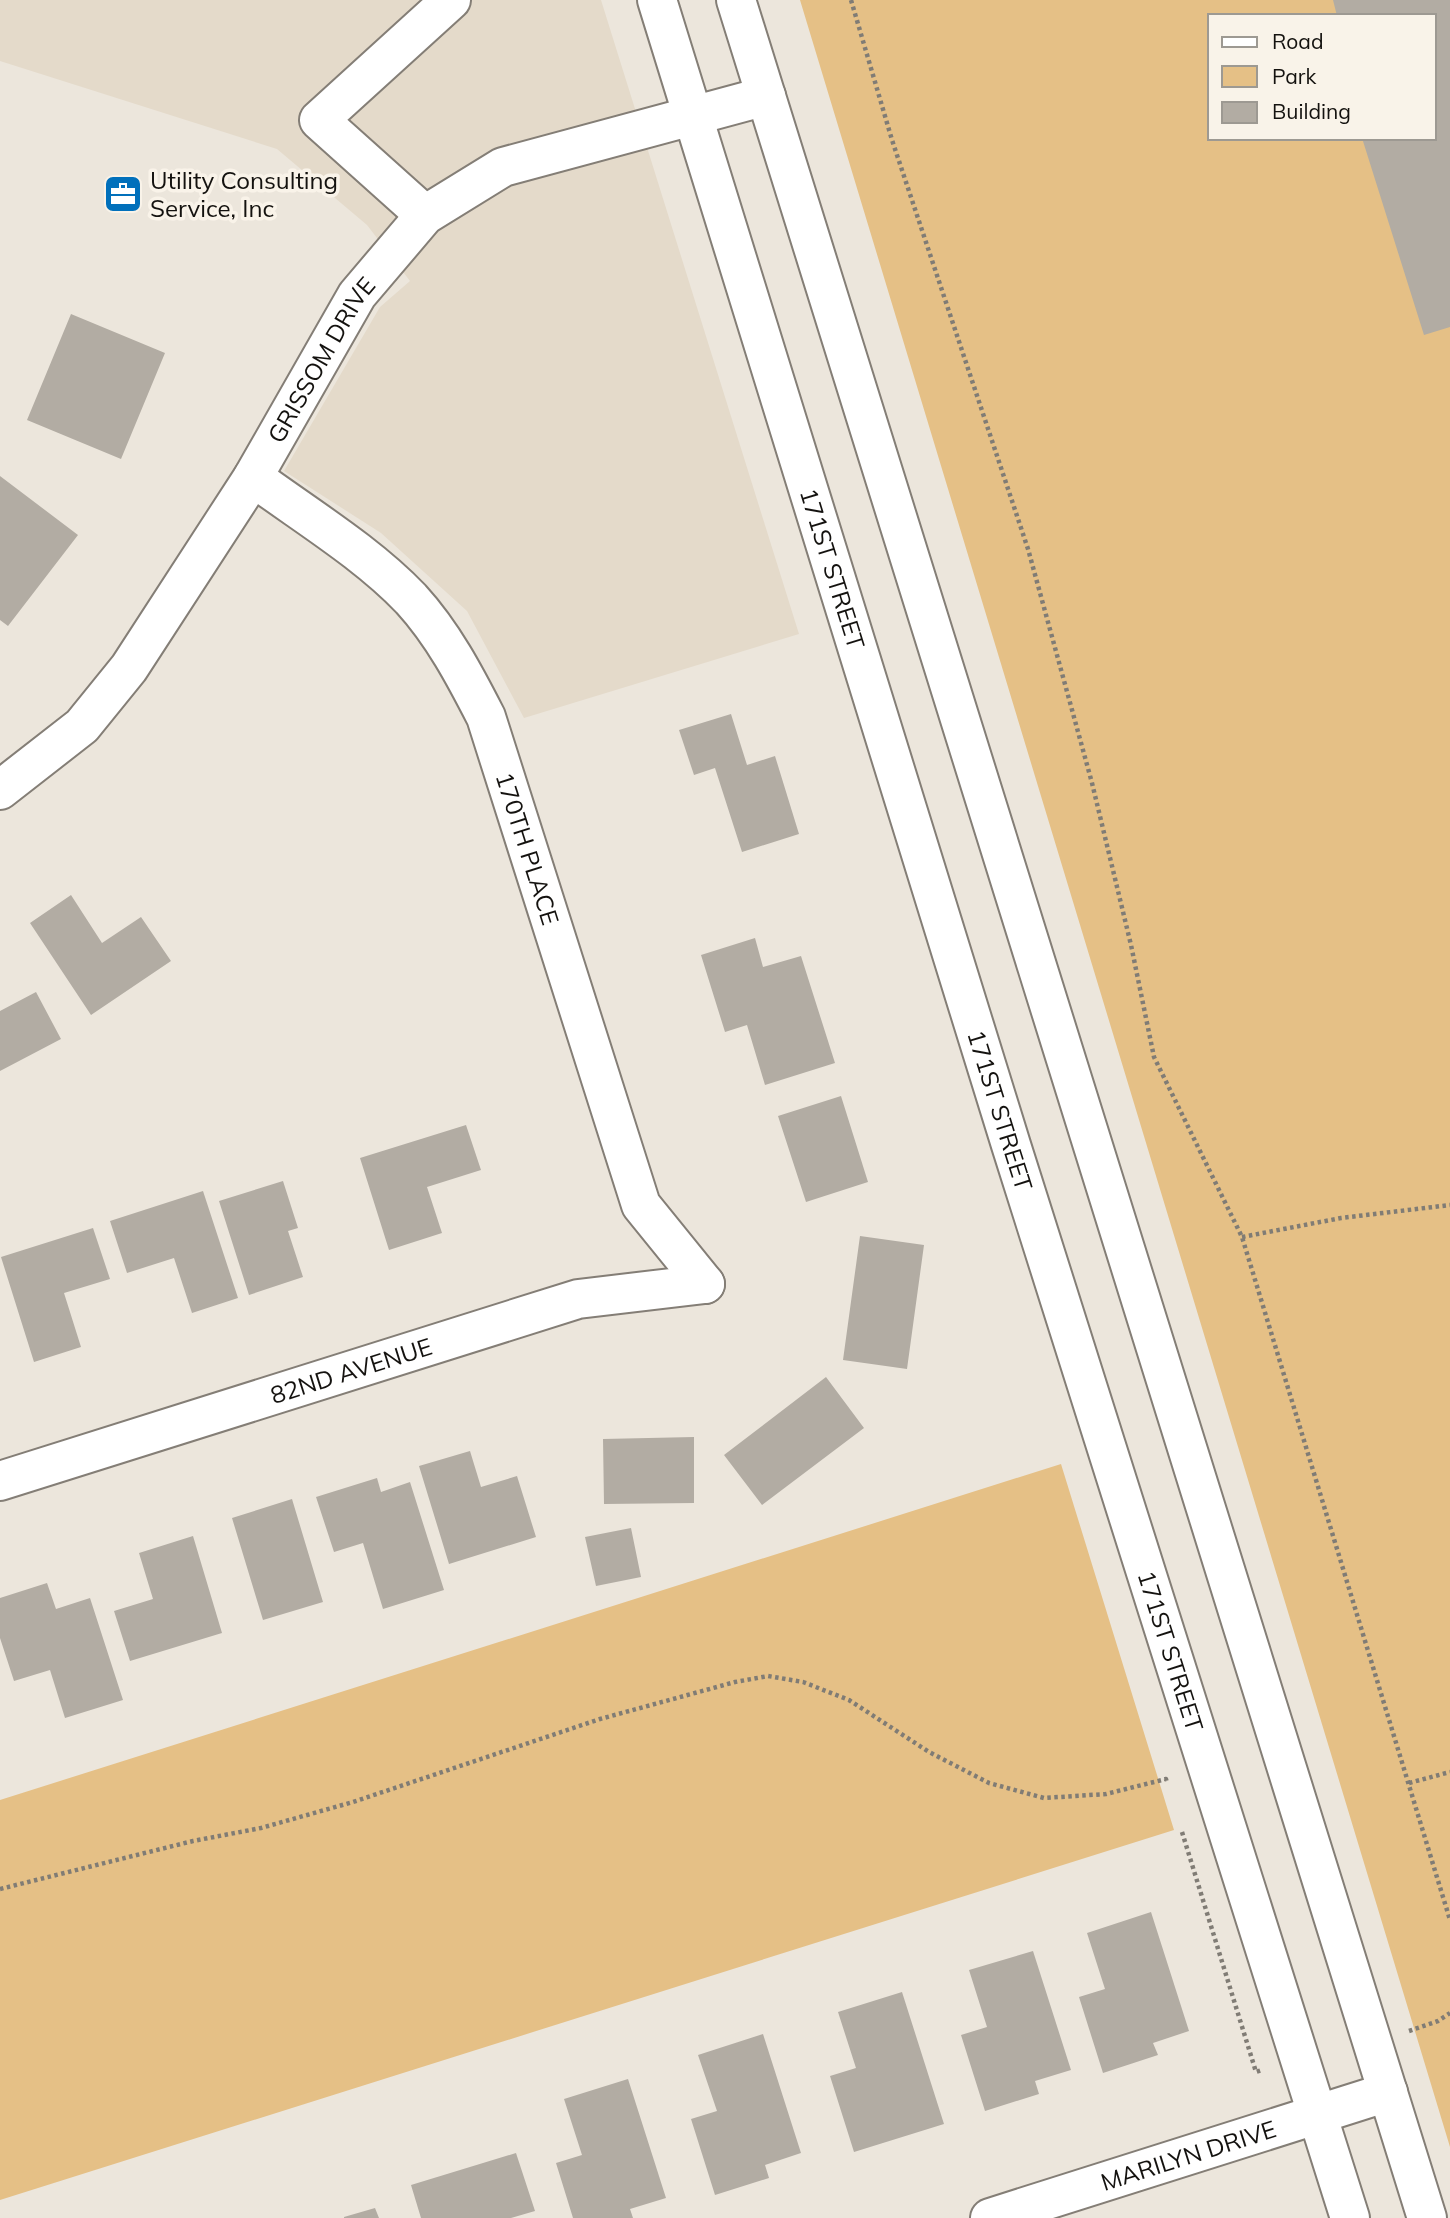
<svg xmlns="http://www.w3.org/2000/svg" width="1450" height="2218" viewBox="0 0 1450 2218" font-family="Mulish,sans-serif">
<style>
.built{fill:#e4daca}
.green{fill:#e5c086;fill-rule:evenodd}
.building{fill:#b2aca3}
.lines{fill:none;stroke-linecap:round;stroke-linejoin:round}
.minor-casing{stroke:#847e76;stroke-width:42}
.path{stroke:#807c75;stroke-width:4.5;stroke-dasharray:3.5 3.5;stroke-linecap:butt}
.minor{stroke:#fff;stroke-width:38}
.labels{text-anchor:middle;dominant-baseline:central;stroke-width:7;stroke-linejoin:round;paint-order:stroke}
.poi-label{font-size:24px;fill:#14120f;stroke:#f9f3e9;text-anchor:start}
.street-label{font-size:24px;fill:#14120f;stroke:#f9f3e9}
</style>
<rect width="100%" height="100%" fill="#ece6dc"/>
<path class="built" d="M0,0H601L799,634L524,718L467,611L381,533L284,471L380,307L410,281L367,225L277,149L0,61Z"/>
<path class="green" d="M800,0H1450V2147ZM1210,16H1434V138H1210Z
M1061,1464L1174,1830L0,2200V1800Z"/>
<path class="building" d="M1333,0H1450V327L1424,335L1362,138H1434V16H1337Z
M71,314L165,353L121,459L27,420Z
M0,476L78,535L8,626L0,620Z
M731,714L747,765L775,756L799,834L742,852L715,768L694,775L679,730Z
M71,895L102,943L141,917L171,961L91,1015L30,923Z
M755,938L763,967L801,956L835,1063L765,1085L747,1025L725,1032L701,955Z
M36,992L61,1039L0,1071V1011Z
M841,1096L868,1182L806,1202L778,1116Z
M466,1125L481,1170L427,1187L442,1233L389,1250L360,1158Z
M283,1181L298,1228L288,1231L303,1277L249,1295L219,1201Z
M203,1191L238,1298L192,1313L174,1258L127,1273L110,1221Z
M93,1228L110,1279L64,1293L81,1347L34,1362L1,1257Z
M860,1236L924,1245L907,1369L843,1360Z
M826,1377L864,1428L762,1505L724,1455Z
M694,1437V1503L604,1504L603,1439Z
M470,1451L481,1487L517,1476L536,1537L449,1564L419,1466Z
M377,1478L381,1492L410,1482L444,1590L383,1609L363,1543L334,1552L316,1497Z
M292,1499L323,1602L263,1620L232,1518Z
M631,1528L641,1577L596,1586L585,1537Z
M193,1536L222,1633L130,1661L114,1611L153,1599L139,1553Z
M47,1583L56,1609L90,1598L123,1700L65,1718L50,1670L14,1681L0,1638V1598Z
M1151,1912L1189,2031L1153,2043L1158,2055L1103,2073L1079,1997L1105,1989L1087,1933Z
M1033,1951L1071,2070L1035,2081L1039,2094L985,2111L961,2035L987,2027L969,1970Z
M902,1992L944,2124L854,2152L830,2076L856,2068L838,2012Z
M763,2034L801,2153L765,2165L769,2178L715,2195L691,2119L717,2111L698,2055Z
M628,2079L666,2198L630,2209L633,2218H573L556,2163L582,2155L564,2099Z
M516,2153L535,2211L511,2218H421L411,2185Z
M375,2208L379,2218H344V2217Z"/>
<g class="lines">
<defs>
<g id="minor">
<path id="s1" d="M657,0L1011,1145L1350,2218"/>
<path d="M736,0L1427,2218"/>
<path d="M425,215L319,120L451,0"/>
<path id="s2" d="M253,477C306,516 366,552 411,599C443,634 465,676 486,717L641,1205L705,1284"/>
<path id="s3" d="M0,790L82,726L129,668L253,477L357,295L425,215L503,167L766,96"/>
<path id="s4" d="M0,1481L578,1299L705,1284"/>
<path id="s5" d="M990,2218L1388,2092"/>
</g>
</defs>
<use href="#minor" class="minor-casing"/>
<path class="path" d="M851,0L892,140L1028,549L1092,783L1131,945L1154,1057L1242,1237L1450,1920
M1242,1237L1341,1218L1450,1205
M1409,1783L1450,1772
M1182,1832L1256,2072L1262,2070
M0,1889L193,1841L261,1828L353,1802L600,1719L735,1682L768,1676L803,1682L849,1700L929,1752L989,1783L1044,1798L1106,1794L1166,1779L1167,1783
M1409,2031L1438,2021L1450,2013"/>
<use href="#minor" class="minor"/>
</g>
<defs>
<symbol id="office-square" viewBox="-11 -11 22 22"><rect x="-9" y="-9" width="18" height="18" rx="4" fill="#0170bb" stroke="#f9f3e9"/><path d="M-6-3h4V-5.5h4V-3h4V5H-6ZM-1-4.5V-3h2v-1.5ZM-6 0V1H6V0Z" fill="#fff"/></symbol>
</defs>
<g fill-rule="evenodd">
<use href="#office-square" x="101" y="172" width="44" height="44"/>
</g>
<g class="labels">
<g class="poi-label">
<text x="150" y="180">Utility Consulting<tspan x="150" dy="28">Service, Inc</tspan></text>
</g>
<g class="street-label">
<text stroke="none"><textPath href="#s3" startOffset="542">GRISSOM DRIVE</textPath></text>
<text stroke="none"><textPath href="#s1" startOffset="595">171ST STREET</textPath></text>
<text stroke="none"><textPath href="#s2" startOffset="478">170TH PLACE</textPath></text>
<text stroke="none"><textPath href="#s1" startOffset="1162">171ST STREET</textPath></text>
<text stroke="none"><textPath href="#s4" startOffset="368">82ND AVENUE</textPath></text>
<text stroke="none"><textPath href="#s1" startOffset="1729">171ST STREET</textPath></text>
<text stroke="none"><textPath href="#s5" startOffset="208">MARILYN DRIVE</textPath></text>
</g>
</g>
<rect x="1208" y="14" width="228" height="126" fill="#f9f3e9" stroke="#9d9992" stroke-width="2"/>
<rect x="1222" y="37" width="35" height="10" fill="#ffffff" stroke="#9d9992" stroke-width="2"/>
<text x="1272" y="49" font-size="21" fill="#14120f">Road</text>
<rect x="1222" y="66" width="35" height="21" fill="#e5c086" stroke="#9d9992" stroke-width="2"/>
<text x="1272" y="84" font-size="21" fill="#14120f">Park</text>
<rect x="1222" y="102" width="35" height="21" fill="#b2aca3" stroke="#9d9992" stroke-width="2"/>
<text x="1272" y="119" font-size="21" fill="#14120f">Building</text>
</svg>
